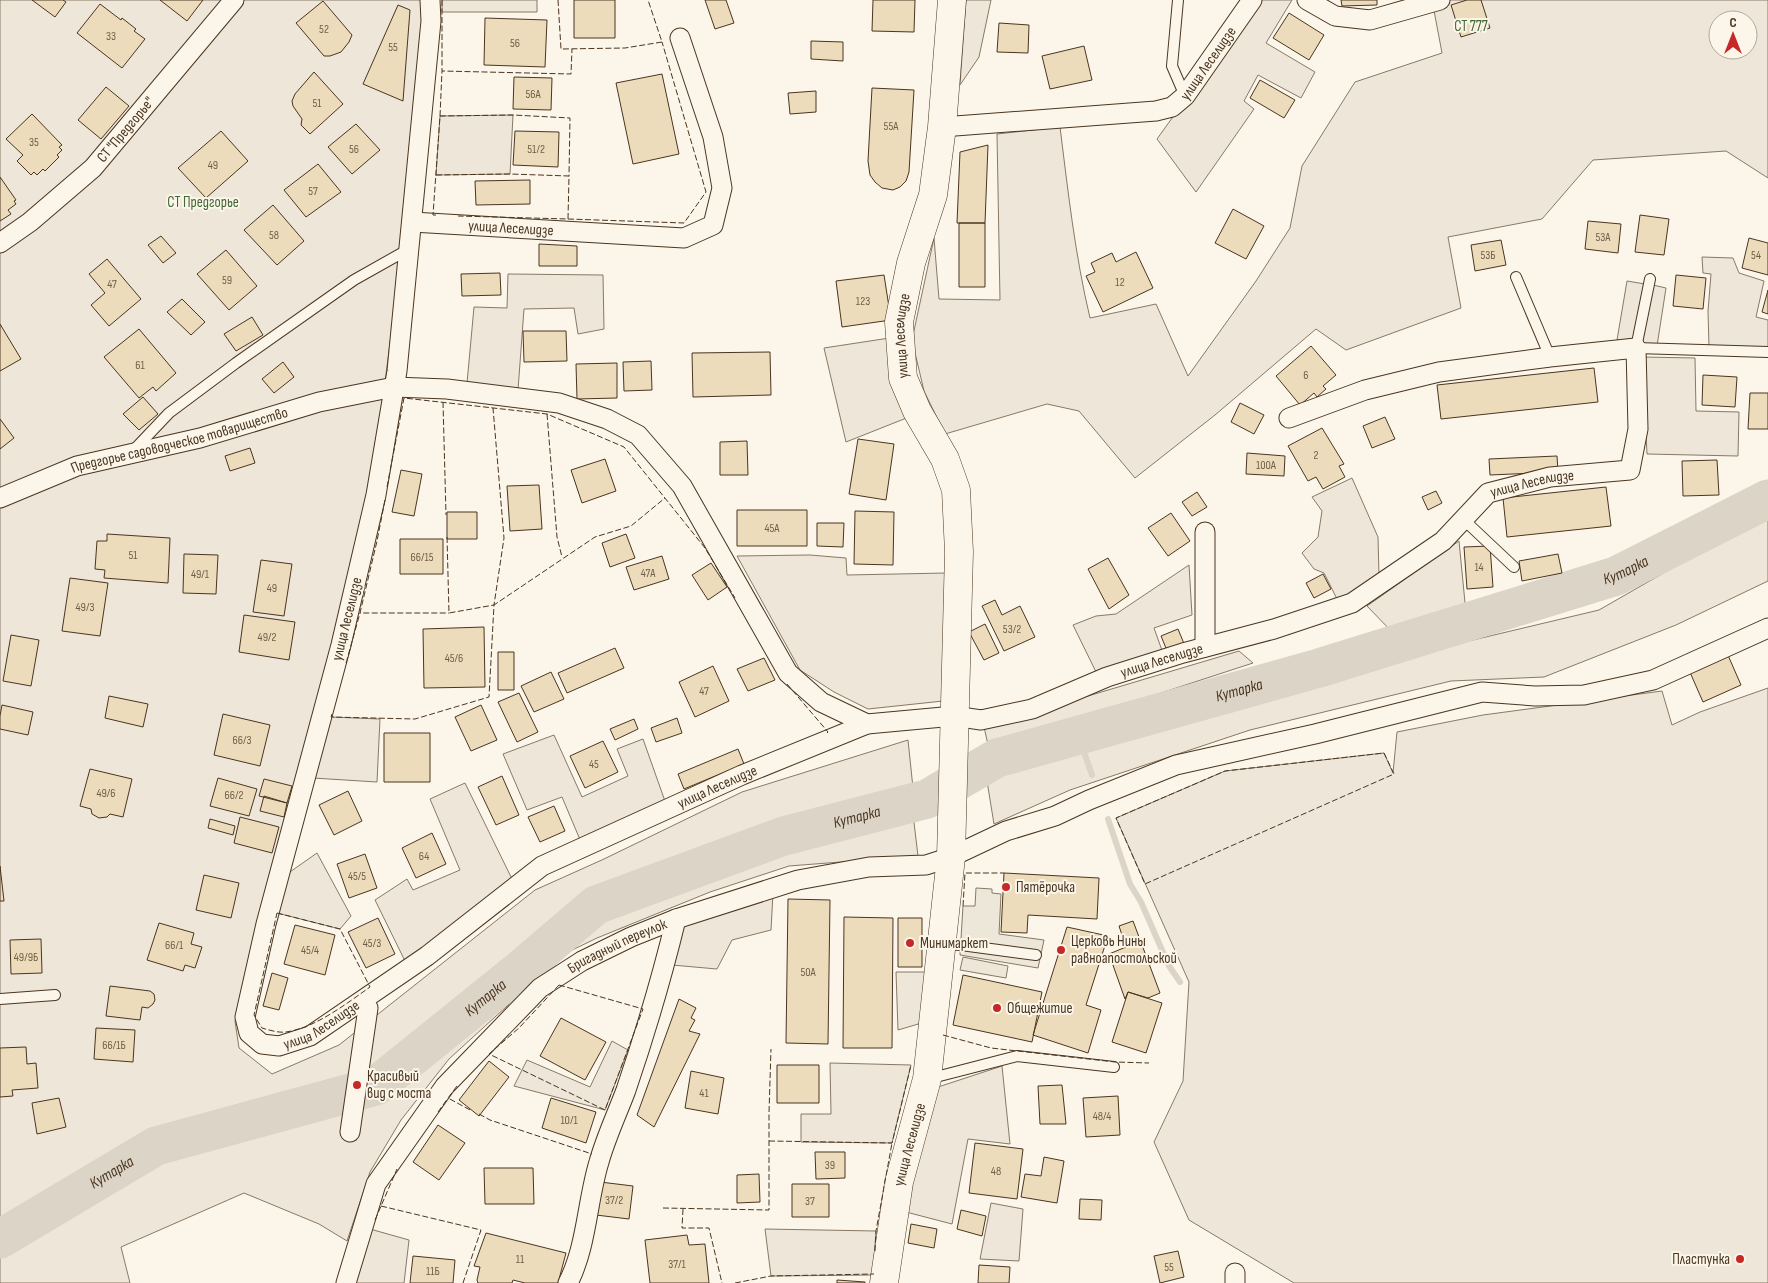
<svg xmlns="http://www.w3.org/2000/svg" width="1768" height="1283" viewBox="0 0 1768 1283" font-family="'Sofia Sans Condensed',sans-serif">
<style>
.green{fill:#ede6d9;stroke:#887966;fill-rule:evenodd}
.parking{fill:#ede7d9;stroke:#887966}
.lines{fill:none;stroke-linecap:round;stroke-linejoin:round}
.stream{stroke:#dcd4c6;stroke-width:6}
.river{stroke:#dcd4c6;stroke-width:39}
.building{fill:#ecdcbc;stroke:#4a3520}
.lane-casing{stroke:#4a3520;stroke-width:12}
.street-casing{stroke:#4a3520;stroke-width:21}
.secondary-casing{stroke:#4a3520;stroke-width:29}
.lane{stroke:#fbf6e9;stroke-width:10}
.street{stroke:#fbf6e9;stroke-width:19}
.secondary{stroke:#fbf6e9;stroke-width:28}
.fence{stroke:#4a3520;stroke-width:1;stroke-dasharray:6 2.5;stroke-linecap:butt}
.poi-dot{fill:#c62828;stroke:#fbf6e9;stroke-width:2}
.labels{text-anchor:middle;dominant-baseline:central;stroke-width:4;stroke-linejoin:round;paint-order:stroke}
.number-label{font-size:12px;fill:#725f47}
.park-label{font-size:15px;fill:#436837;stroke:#fbf6e9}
.street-label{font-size:15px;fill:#4a3520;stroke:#fbf6e9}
.poi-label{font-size:15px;fill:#4a3520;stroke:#fbf6e9;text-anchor:start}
.water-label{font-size:16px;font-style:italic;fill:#4a3520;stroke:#fbf6e9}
</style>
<rect width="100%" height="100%" fill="#fbf6e9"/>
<path class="green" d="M0,0H423V17L400,263L371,493L337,645L235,1021L239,1048L272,1074L339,1045L535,890L604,859L742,792L908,740L913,788L851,800L619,878L563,916L379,1063L336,1081L158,1139L0,1225Z
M442,0H537V12H442Z
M966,0H991L979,57L960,85Z
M1257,0H1292L1266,43L1315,72L1301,98L1258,75L1244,101L1254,109L1196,192L1157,139Z
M1432,0H1768V178L1726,151L1593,160L1542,219L1448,237L1461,308L1346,350L1316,329L1215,415L1135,478L1079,411L1047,404L945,434L924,391L912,340L934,238L939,299L1000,300L997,134L1060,127C1068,191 1075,255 1090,318L1156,304L1188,376L1256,281L1290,228L1302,166L1355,82L1442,53ZM1718,20H1748V50H1718Z
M513,115L510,174L436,175L440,116Z
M1702,257L1733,258L1739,273L1764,281L1756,317L1768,320V347L1766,348L1709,347L1708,311L1711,274L1703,273Z
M508,274L603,275L604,329L578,334L574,308L524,309L518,390L467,383L474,307L507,308Z
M1627,281L1645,284L1633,343L1617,340Z
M1653,285L1666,288L1657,346L1642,344Z
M896,337L909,417L846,442L824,348Z
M1642,357L1695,358L1696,411L1739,412L1738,456L1647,454Z
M1352,478L1378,537L1379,576L1339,603L1324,573L1314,569L1302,553L1318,537L1322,511L1312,497Z
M1768,513V581L1676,625L1544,677L1451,681L1250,730L1070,790L994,824L986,775L1010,766L1431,650L1599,610Z
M1459,541L1466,613L1395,635L1367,606Z
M810,555L846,558L847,575L946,573L943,701L868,709L834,692L800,670L737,556Z
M1189,565L1192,615L1154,628L1164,656L1098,676L1073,625L1096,616L1116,614Z
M1239,651L1253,663L989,749L984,727Z
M1768,688V1283H1294L1189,1220L1154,1142L1183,1081L1189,982L1116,818L1225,771L1384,753L1393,773L1397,732L1483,715L1662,691L1672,725L1700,712Z
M331,717L380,719L377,782L313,778Z
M554,735L582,797L628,776L617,749L643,739L666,804L581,842L562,797L527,810L503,754Z
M465,783L512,879L405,961L375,900L407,879L413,890L460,870L430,799Z
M913,814L918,856L789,866L710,892L597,938L564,954L449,1059L401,1120L370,1172L347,1241L319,1224L244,1193L121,1247L130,1283H0V1253L159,1159L233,1144L326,1114L372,1106L410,1071L595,911L782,848Z
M317,853L351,916L340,929L277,913L287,874Z
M773,893L771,930L732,940L717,969L672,965L682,922Z
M963,957L1008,966L1006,978L960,970Z
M896,972H929L925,1022L898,1030Z
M612,1041L628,1050L605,1110L514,1086L527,1060L590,1087Z
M830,1063L911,1065L892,1143L801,1142V1114H831Z
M1002,1066L1010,1144L968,1139L952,1224L906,1212L932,1089Z
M991,1203L1023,1209L1019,1261L980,1259Z
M370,1229L409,1240L404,1283H353Z
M765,1229L876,1231L873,1275L771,1276Z"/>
<path class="parking" d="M976,888L992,889V893L1001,894L999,934L1044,940L1038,968L960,955L963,906H975Z"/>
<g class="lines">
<path class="stream" d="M1078,735L1092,775
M1108,819L1130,884L1141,902L1169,966L1180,982"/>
<path class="river" id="s1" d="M0,1239L156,1146L376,1086L520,970L596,905L784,836L927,799L997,758L1319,668L1616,576L1768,499"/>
</g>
<path class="building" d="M32,0H63L66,2L55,17Z
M160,0H203L187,21Z
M574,0H615V38H574Z
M705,0H726L734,23L715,29Z
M873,0H915L914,32L872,31Z
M1341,0H1377V5L1342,6Z
M1467,0H1481L1490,28L1461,37L1451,5Z
M323,1L352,35L349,42L341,52L330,56H324L296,23Z
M100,4L121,20L122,18L136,29L134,31L145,39L122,68L77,33Z
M398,5L410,10L403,101L363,84Z
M1289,13L1324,35L1309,60L1273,38Z
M485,18L547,20L545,67L484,65Z
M999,23L1029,25L1028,53L997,52Z
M811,41L843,42V61L811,59Z
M1084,46L1092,80L1050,89L1042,56Z
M314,72L343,104L310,134L301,125L302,119L293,106L292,101L295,94Z
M662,74L679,154L633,164L616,83Z
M514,77L552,78L551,110L513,109Z
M1260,80L1295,100L1284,118L1250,98Z
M106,87L129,106L101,139L78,120Z
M872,88L914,90L909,172L906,181L900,187L893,190L882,188L875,182L870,175L868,161Z
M816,91V112L790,114L788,93Z
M32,114L62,145L59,147L62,150L57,155L59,157L45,171L43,169L37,175L34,172L31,175L17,161L23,155L6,139Z
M356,124L380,150L352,174L328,147Z
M221,131L248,161L206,198L178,168Z
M515,131L559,132L558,167L513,165Z
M988,145L985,223H957L960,152Z
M318,164L341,192L306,217L284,190Z
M0,177L16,200L14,201L16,204L8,210L11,214L0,221Z
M530,180V204L476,205L475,181Z
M273,205L304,241L277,265L244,230Z
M1233,209L1264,226L1246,259L1215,243Z
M1640,215L1669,219L1664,255L1635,252Z
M1588,221L1621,224L1618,253L1585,249Z
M959,223H985V287H959Z
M161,236L176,253L163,263L148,245Z
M1749,238L1768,243V275L1742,268Z
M1501,240L1506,265L1475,271L1471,245Z
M539,244L577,246V266H539Z
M226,250L257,286L229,310L197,274Z
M1136,252L1153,288L1103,312L1086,276L1095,272L1091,263L1112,253L1116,262Z
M107,259L141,299L109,326L91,305L105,293L89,274Z
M500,273L501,295L462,296L461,274Z
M884,275L891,320L842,327L836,281Z
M1676,275L1706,278L1703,309L1673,306Z
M1768,290V314L1762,312Z
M182,299L205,322L191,335L167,312Z
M252,317L263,335L236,351L224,334Z
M0,324L21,359L0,371Z
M139,329L176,373L156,391L153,387L139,398L104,357Z
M523,331H566L567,361L524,362Z
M1311,346L1336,375L1323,386L1326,389L1317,397L1314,393L1300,405L1276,376Z
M770,352L771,395L693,397L692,353Z
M651,361L652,390L624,391L623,362Z
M283,362L294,377L274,393L262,379Z
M617,363V398L577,399L576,364Z
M1594,368L1598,402L1441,419L1437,385Z
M1703,375L1737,377L1735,407L1702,405Z
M1750,393H1768V429H1748Z
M143,397L158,414L139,430L123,414Z
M1240,403L1264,415L1254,434L1231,422Z
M1385,417L1395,439L1372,448L1363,426Z
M0,419L14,438L0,449Z
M1322,428L1344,464L1339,466L1345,477L1323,489L1316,477L1308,481L1288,446Z
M858,439L894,444L886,500L849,494Z
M747,441L748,475H720V442Z
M250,448L255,463L230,471L225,456Z
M1247,453L1285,456L1284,476L1246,474Z
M1557,456L1558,472L1490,475L1489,459Z
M605,459L616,491L582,503L571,470Z
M1717,460L1719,495L1683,496L1682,461Z
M401,470L422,474L414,516L392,512Z
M539,485L542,529L510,531L507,486Z
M1606,487L1611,526L1507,537L1503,498Z
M1436,491L1442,503L1428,510L1422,497Z
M1197,492L1207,507L1192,516L1182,502Z
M737,510H807V546H737Z
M855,511L894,512L893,565L854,564Z
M447,512H477V539H447Z
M1171,513L1190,541L1168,556L1148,528Z
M817,523H844L843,547L817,546Z
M107,534L170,538L168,583L104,578L105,570L95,569L97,541H107Z
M626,534L635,558L610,567L602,543Z
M400,539H443V574H400Z
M1490,546L1493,587L1467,589L1464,547Z
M184,554L218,555L216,594L183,593Z
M1558,554L1562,573L1522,581L1519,561Z
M662,556L669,579L634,590L626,567Z
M1108,558L1129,595L1109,609L1088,569Z
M261,560L292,564L284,616L253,612Z
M711,563L727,587L708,600L692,575Z
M1323,574L1331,589L1314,598L1306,583Z
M70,578L108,583L100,636L62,631Z
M995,600L1002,615L1020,606L1035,637L1004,651L982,606Z
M244,615L295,622L289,660L239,652Z
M985,624L999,653L984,660L969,632Z
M484,627L485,687L424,688L423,629Z
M1178,629L1185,646L1168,653L1161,636Z
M11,635L39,640L31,686L3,681Z
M615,648L624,668L567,693L558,673Z
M498,652H514V690H498Z
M1727,653L1741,685L1703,702L1689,670Z
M764,658L775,680L748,691L737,669Z
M713,666L729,701L695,717L679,682Z
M551,672L564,699L534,712L521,686Z
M519,693L538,732L517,742L498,702Z
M109,696L148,704L143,727L105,718Z
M2,705L33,712L28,735L0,729V716Z
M481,705L497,740L471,751L455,717Z
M223,714L270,725L260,766L214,755Z
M677,718L682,733L656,742L651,728Z
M634,719L638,729L615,740L610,729Z
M384,733H430V782H384Z
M603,741L618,772L585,788L570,756Z
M738,749L744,764L684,789L678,774Z
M90,769L132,779L123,817L110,814L107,817L99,818L92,814L91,809L80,806Z
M502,776L519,815L496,825L478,787Z
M218,778L257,789L249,816L210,806Z
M264,779L292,786L287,803L259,796Z
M348,791L362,821L334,835L319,805Z
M264,796L287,803L284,817L260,811Z
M554,806L565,831L540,842L528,817Z
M240,817L279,827L272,853L234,843Z
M210,819L235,826L233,835L208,828Z
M432,833L446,864L416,878L402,848Z
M365,854L377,888L349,898L337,864Z
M0,866L4,901H0Z
M1004,873L1099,878L1097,919L1028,915L1027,933L1001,932Z
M204,875L239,883L231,918L196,910Z
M788,899L830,900L828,1044L786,1043Z
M844,917L893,918L892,1048H843Z
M378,918L395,954L366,968L348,932Z
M898,918H922V967H898Z
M1133,921L1160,993L1148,998L1128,992L1125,999L1109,954L1126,947L1119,926Z
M159,923L194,933L191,944L202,947L195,968L185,965L183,971L147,960Z
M295,925L335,935L325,975L284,964Z
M1067,927L1108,936L1086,1005L1101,1010L1088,1053L1033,1035Z
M41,939L42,973L11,974L10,940Z
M272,973L288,978L279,1010L263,1006Z
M963,975L1042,992L1032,1042L953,1025Z
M110,986L150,991L154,994L155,1000L153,1004L148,1008L142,1007L140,1020L106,1016Z
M1128,992L1162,1003L1146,1053L1112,1042Z
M679,999L696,1008L691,1018L695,1020L689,1031L700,1034L654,1127L637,1115Z
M561,1018L606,1042L585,1080L540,1056Z
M96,1028L135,1030L133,1062L94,1059Z
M26,1047L27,1064L36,1063L38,1088L12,1090L13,1096L0,1097V1048Z
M489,1061L509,1077L479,1116L459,1100Z
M777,1065H819V1103H777Z
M691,1071L724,1078L718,1114L685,1108Z
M1062,1085L1066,1124H1040L1038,1086Z
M1118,1096L1120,1135L1086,1137L1083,1098Z
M59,1098L66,1127L37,1134L32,1103Z
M551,1098L596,1112L586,1143L542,1128Z
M438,1125L465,1143L439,1180L413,1162Z
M975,1143L1023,1149L1017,1199L969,1193Z
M815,1152H845V1178L816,1179Z
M1044,1157L1064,1161L1057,1203L1021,1197L1025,1174L1041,1176Z
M484,1168H533L534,1204H485Z
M759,1174L760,1202L737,1203V1175Z
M600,1182L633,1186L629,1219L596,1215Z
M792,1184H829V1217H792Z
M1080,1199L1102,1200L1101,1220L1079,1219Z
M961,1210L986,1216L982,1236L957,1229Z
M911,1224L937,1229L934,1248L908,1243Z
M486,1233L566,1253L558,1283H525L513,1280L512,1283H478L477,1280L480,1267L474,1266Z
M687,1235L689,1245L705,1244L709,1283H650L645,1240Z
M1178,1251L1184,1277L1160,1283L1154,1256Z
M413,1256L455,1260L453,1283H410Z
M979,1265L1010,1267L1009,1283H978Z
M837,1280L865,1282V1283H837Z"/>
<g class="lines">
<defs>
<path id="lane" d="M1178,0L1172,66L1185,96
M1516,277L1550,357
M1650,279L1636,348L1768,352
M132,452L169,413L236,363L354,280L409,249
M1463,519L1514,567
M942,944L961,945L1036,955
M0,999L55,995
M928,1079L1017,1056L1114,1067"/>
<g id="street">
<path id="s2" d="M430,0L431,21L397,371L376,495L341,645L266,924L245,1017L249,1033L262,1044L279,1046L310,1036L427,956L542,866L742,775L867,724L954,716L981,720L1032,709L1107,677L1183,653L1274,629L1352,603L1443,541L1488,493L1550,477L1630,470L1638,429L1636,348L1550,357L1439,372L1365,390L1289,418"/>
<path d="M1307,0L1335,16L1370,20L1440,0"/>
<path id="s3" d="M942,127L1156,111L1172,107L1185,96L1252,0"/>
<path id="s4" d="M412,222L684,238L713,225L722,188L713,137L680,38"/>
<path id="s5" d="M0,243L30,222L93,168L234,0"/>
<path id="s6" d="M0,498L77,466L200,438L319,402L394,387L447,389L559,403L607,419L638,435L682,486L788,673L821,702L867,724"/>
<path d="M1205,532V647"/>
<path d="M350,1132L368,1008"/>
<path id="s7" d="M346,1283L376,1184L445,1086L540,988L582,961L631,937L676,919L798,880L869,867L926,865L951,857L1006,831L1055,816L1089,800L1176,765L1315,734L1482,692L1535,696L1584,695L1653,680L1768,628"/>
<path d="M568,1283C587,1246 587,1201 599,1162C606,1137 617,1114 626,1090C645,1034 662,977 676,919"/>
<path d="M1235,1283V1273"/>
</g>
<g id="secondary">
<path id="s8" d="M884,1283L899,1182L927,1079L951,857L959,552L956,490L945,459L917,411L903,378L899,322L911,263L933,195L942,127L952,0"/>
</g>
</defs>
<use href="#lane" class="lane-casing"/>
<use href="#street" class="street-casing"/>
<use href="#secondary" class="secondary-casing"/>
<use href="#lane" class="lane"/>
<use href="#street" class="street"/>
<use href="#secondary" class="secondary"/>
<path class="fence" d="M442,0V71L571,74L572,49
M558,0L561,49L625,48L662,42L648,0
M440,116L442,71
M436,175L510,174L569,176L568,219L458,216
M436,215H433L440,116L513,115L570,118L569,176
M568,219L684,223L706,192L662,42
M443,402L446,515
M547,414L557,537L562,557
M387,487L404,398L547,414L624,447L705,548L735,598
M385,500L377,541L360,613H449
M447,537L449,613L494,605L504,538L493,408
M346,663L360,613
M787,684L828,732L827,733
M332,714L331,717L415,719L489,697L494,605L595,537L631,526L665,498
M1384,753L1394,774L1145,884L1116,818L1225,771Z
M963,906L965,873H1004
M277,913L340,929L370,987C346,1004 315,1028 286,1032C278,1033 269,1030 262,1028L254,1015Z
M559,985L643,1009L605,1110L489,1054L519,1028Z
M943,1035L991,1048L1115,1062L1149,1063
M457,1086L448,1098L472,1111
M438,1112L448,1098
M479,1114L490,1120L592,1154
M769,1141L892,1143L911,1065
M381,1206L481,1230L463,1283
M663,1208L769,1210V1113L771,1049
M683,1209L682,1228H709L722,1283
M375,1220L397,1169
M875,1251L876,1231L892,1143
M735,1283L771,1276L874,1274"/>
</g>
<g class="poi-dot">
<circle cx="1006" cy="887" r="5"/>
<circle cx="910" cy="943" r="5"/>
<circle cx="1061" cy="950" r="5"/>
<circle cx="997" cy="1008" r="5"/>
<circle cx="357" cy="1085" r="5"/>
<circle cx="1740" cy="1259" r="5"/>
</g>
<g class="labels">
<g class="number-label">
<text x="324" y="29">52</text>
<text x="111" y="36">33</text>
<text x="515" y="43">56</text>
<text x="393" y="47">55</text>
<text x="533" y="94">56А</text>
<text x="317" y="103">51</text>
<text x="891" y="126">55А</text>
<text x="34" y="142">35</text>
<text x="354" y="149">56</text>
<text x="536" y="149">51/2</text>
<text x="213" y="165">49</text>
<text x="313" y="191">57</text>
<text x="274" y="235">58</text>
<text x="1603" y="237">53А</text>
<text x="1488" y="255">53Б</text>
<text x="1756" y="255">54</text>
<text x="227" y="280">59</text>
<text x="1120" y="282">12</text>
<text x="112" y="284">47</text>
<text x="863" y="301">123</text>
<text x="140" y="365">61</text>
<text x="1306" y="375">6</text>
<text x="1316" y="455">2</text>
<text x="1266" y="465">100А</text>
<text x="772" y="528">45А</text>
<text x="133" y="555">51</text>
<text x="422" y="557">66/15</text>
<text x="1479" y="567">14</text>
<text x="648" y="573">47А</text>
<text x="200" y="574">49/1</text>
<text x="272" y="588">49</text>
<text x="85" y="607">49/3</text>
<text x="1012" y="629">53/2</text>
<text x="267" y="637">49/2</text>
<text x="454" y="658">45/6</text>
<text x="704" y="691">47</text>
<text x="242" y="740">66/3</text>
<text x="594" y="764">45</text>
<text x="106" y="793">49/6</text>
<text x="234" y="795">66/2</text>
<text x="424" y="856">64</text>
<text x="357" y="876">45/5</text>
<text x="372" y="943">45/3</text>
<text x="174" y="945">66/1</text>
<text x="310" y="950">45/4</text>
<text x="26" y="957">49/9Б</text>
<text x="808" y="972">50А</text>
<text x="114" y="1045">66/1Б</text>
<text x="704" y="1093">41</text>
<text x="1102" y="1116">48/4</text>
<text x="569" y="1120">10/1</text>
<text x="830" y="1165">39</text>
<text x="996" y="1171">48</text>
<text x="614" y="1200">37/2</text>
<text x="810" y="1201">37</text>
<text x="520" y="1259">11</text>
<text x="677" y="1264">37/1</text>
<text x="1169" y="1267">55</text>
<text x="433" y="1271">11Б</text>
</g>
<g class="park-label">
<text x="1471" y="26">СТ 777</text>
<text x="203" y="202">СТ Предгорье</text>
</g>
<g class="street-label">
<text stroke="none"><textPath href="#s3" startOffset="288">улица Леселидзе</textPath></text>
<text stroke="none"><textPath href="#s5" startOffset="170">СТ "Предгорье"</textPath></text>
<text stroke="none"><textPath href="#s4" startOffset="99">улица Леселидзе</textPath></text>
<text stroke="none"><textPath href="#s8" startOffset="966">улица Леселидзе</textPath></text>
<text stroke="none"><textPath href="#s6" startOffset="189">Предгорье садоводческое товарищество</textPath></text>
<text stroke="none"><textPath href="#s2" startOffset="2488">улица Леселидзе</textPath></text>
<text transform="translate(347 619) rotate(-76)">улица Леселидзе</text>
<text stroke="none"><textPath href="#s2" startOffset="2068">улица Леселидзе</textPath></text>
<text stroke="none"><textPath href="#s2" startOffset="1600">улица Леселидзе</textPath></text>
<text stroke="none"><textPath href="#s7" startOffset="448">Бригадный переулок</textPath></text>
<text stroke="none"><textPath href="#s2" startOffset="1135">улица Леселидзе</textPath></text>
<text stroke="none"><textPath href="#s8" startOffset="141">улица Леселидзе</textPath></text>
</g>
<g class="poi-label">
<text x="1016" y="887">Пятёрочка</text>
<text x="1071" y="941">Церковь Нины<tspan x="1071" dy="17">равноапостольской</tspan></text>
<text x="920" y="943">Минимаркет</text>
<text x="1007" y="1008">Общежитие</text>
<text x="367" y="1076">Красивый<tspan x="367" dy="17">вид с моста</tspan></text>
<text x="1730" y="1259" text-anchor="end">Пластунка</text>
</g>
<g class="water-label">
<text stroke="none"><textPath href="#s1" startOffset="1780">Кутарка</textPath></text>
<text stroke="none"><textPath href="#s1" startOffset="1375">Кутарка</textPath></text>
<text stroke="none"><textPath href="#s1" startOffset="970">Кутарка</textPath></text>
<text stroke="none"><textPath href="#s1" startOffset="550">Кутарка</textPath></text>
<text stroke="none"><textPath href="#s1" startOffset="130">Кутарка</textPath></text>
</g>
</g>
<g transform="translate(1733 35)"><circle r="24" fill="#fbf6e9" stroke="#b4a999"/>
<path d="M0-4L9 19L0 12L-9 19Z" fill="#c62828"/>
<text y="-8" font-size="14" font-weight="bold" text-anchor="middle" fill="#4a3520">С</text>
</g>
</svg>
